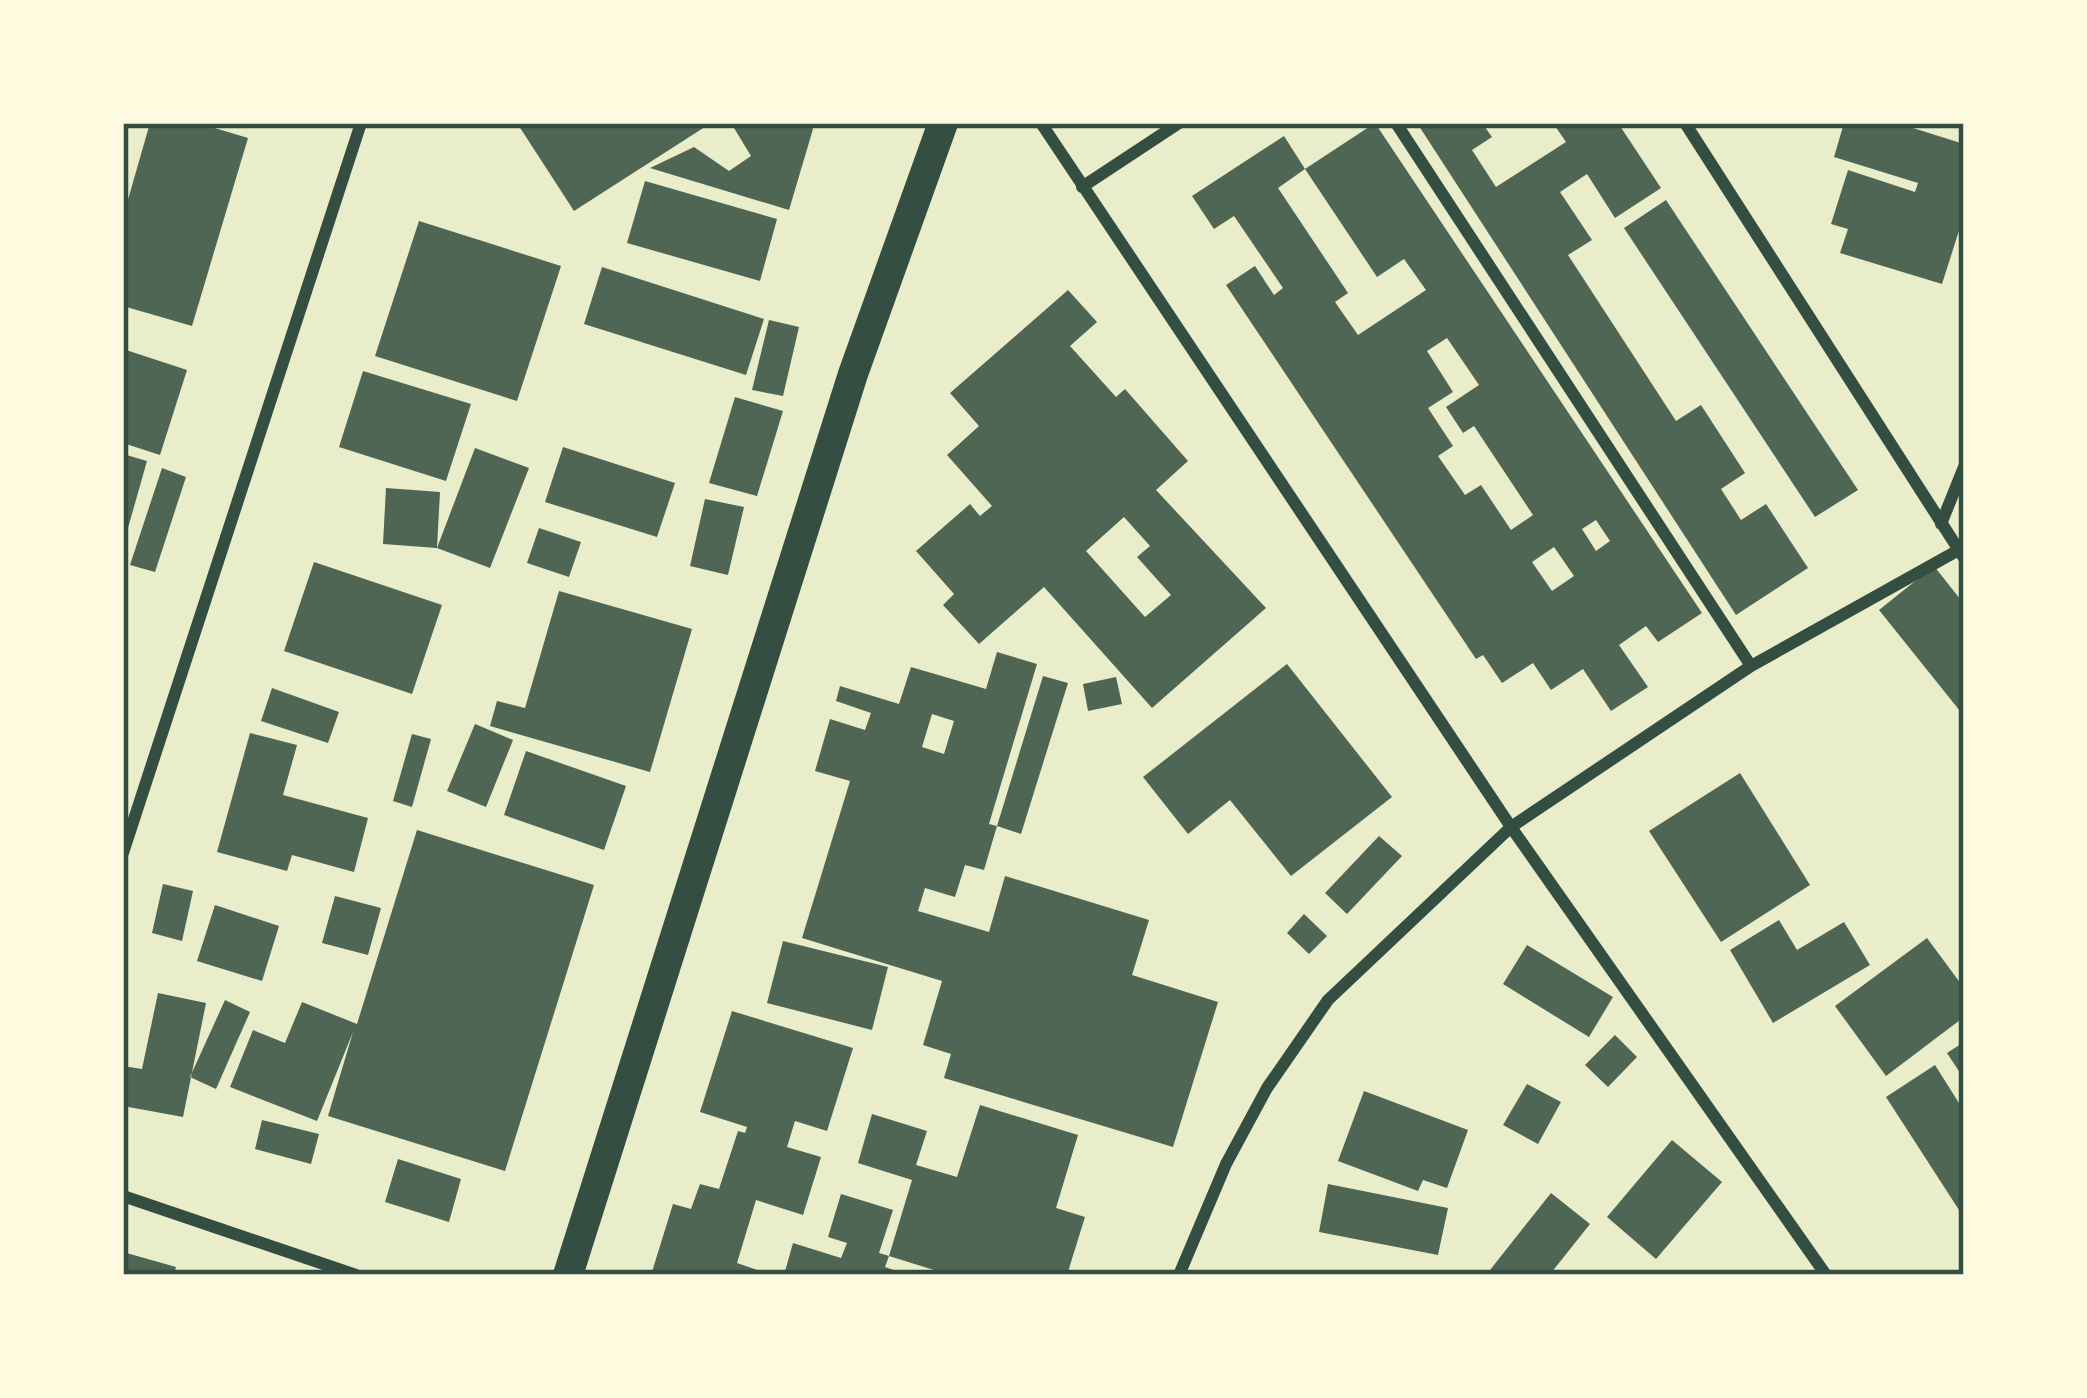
<svg xmlns="http://www.w3.org/2000/svg" width="2087" height="1398" viewBox="0 0 2087 1398" font-family="'Times New Roman',serif">
<style>
.building{fill:#4f6655;fill-rule:evenodd}
.lines{fill:none;stroke-linecap:round;stroke-linejoin:round}
.minor{stroke:#344e41;stroke-width:12}
.primary{stroke:#344e41;stroke-width:30}
.neatline{fill:none;stroke:#344e41;stroke-width:4.5}
</style>
<rect width="100%" height="100%" fill="#e9edc9"/>
<path class="building" d="M150,123H198L248,138L192,326L123,306V217Z
M517,123H711L574,211Z
M731,123H808L813,129L789,210L650,168L694,147L729,171L751,156Z
M1375,123L1702,613L1658,642L1646,626L1619,645L1648,687L1611,711L1583,669L1551,690L1533,663L1502,683L1483,655L1476,659L1226,285L1255,266L1274,295L1283,288L1234,216L1214,229L1192,196L1284,136L1305,169L1278,188L1348,293L1335,302L1358,335L1426,290L1404,259L1377,277L1305,169ZM1447,338L1479,385L1446,407L1463,433L1474,426L1533,515L1511,530L1481,485L1465,495L1438,456L1453,446L1428,408L1453,392L1427,351ZM1596,520L1610,541L1596,551L1582,529ZM1554,547L1574,576L1552,591L1532,562Z
M1417,123H1482L1492,137L1472,150L1496,187L1566,142L1553,123H1618L1661,188L1615,218L1587,174L1560,192L1592,240L1568,255L1676,421L1701,405L1745,473L1721,489L1741,520L1766,504L1808,568L1736,615Z
M1844,123H1897L1964,144V215L1942,284L1840,253L1848,229L1831,224L1848,170L1915,192L1918,183L1834,157Z
M645,181L777,219L760,281L627,243Z
M1666,200L1858,490L1815,517L1624,228Z
M419,221L561,266L517,401L375,356Z
M602,267L764,319L746,375L584,324Z
M1068,290L1097,322L1070,346L1116,397L1125,389L1188,461L1156,490L1266,608L1152,708L1044,587L979,644L943,605L954,594L916,551L970,504L980,516L992,506L947,455L979,426L950,393ZM1124,517L1150,546L1137,557L1171,595L1145,617L1086,551Z
M769,320L799,327L783,396L752,390Z
M123,349L187,370L160,455L123,443Z
M363,371L471,404L446,481L339,447Z
M735,397L783,411L757,496L709,483Z
M563,447L675,483L657,537L545,502Z
M475,448L529,468L490,568L437,548Z
M123,454L147,461L128,528L123,526Z
M162,468L186,477L155,572L130,565Z
M386,488L440,492L437,548L383,544Z
M705,499L744,507L728,575L690,566Z
M539,528L581,542L569,577L527,563Z
M314,562L442,605L412,694L284,651Z
M1934,566L1964,604V716L1879,610Z
M559,591L692,629L650,772L490,726L497,701L525,708Z
M997,652L1037,664L989,824L997,826L1043,676L1068,683L1021,834L997,826L984,870L965,865L955,897L925,888L918,911L989,932L1005,876L1149,920L1132,975L1218,1002L1173,1147L944,1078L951,1054L923,1045L942,981L802,938L850,781L815,771L830,719L865,730L871,713L836,701L840,686L899,704L911,667L986,689ZM932,714L954,721L944,754L922,747Z
M1287,664L1392,797L1291,876L1230,800L1188,834L1143,777Z
M1116,677L1122,704L1088,711L1083,684Z
M272,688L339,712L328,743L261,721Z
M475,724L513,740L486,807L447,791Z
M250,733L297,745L283,795L368,818L354,872L292,855L287,871L217,852Z
M412,734L431,739L412,807L393,801Z
M526,751L626,786L604,850L504,815Z
M1740,773L1810,885L1721,942L1649,831Z
M417,830L594,885L505,1171L328,1116L353,1032L317,1121L230,1087L253,1030L285,1043L302,1002L357,1024Z
M1379,836L1402,856L1347,914L1325,893Z
M163,884L193,891L182,941L152,933Z
M335,896L381,908L368,955L322,943Z
M215,905L279,926L262,981L197,961Z
M1304,914L1327,936L1309,954L1287,933Z
M1779,920L1797,950L1844,922L1870,965L1773,1023L1730,950Z
M1927,938L1964,988V1017L1886,1076L1835,1006Z
M783,941L888,967L872,1030L767,1003Z
M1527,945L1613,997L1589,1037L1503,984Z
M158,993L206,1003L183,1117L123,1106V1066L142,1069Z
M225,1000L250,1012L216,1089L190,1077Z
M732,1011L853,1048L827,1131L795,1121L787,1147L821,1157L803,1215L756,1200L737,1263L772,1275H651L673,1204L691,1209L700,1184L719,1189L738,1131L745,1133L747,1127L700,1112Z
M1615,1035L1637,1057L1608,1087L1585,1065Z
M1964,1042V1079L1947,1053Z
M1935,1065L1964,1111V1206L1959,1210L1886,1097Z
M1527,1084L1561,1102L1538,1144L1503,1125Z
M1364,1091L1468,1130L1447,1188L1423,1180L1418,1191L1338,1161Z
M980,1105L1078,1135L1056,1208L1085,1217L1067,1275H950L889,1256L912,1180L858,1163L872,1114L927,1131L916,1165L957,1177Z
M262,1120L319,1134L311,1164L255,1149Z
M1672,1140L1722,1182L1656,1259L1607,1217Z
M398,1159L461,1179L449,1222L385,1202Z
M1328,1184L1448,1208L1438,1255L1319,1232Z
M1551,1193L1590,1224L1555,1268L1549,1275H1486Z
M841,1194L893,1210L879,1253L889,1256L885,1267L908,1275H784L793,1243L841,1258L847,1243L828,1237Z
M123,1252L176,1267L174,1275H123Z"/>
<g class="lines">
<path class="minor" d="M1041,123L1511,827L1826,1275
M1396,123L1751,666
M1685,123L1964,558
M1082,187L1179,123
M1941,524L1964,467
M123,853L361,123
M123,1196L356,1275
M1179,1275L1226,1164L1267,1088L1328,1000L1511,827L1751,666L1964,547"/>
<path class="primary" d="M568,1275L853,374L943,123"/>
</g>
<rect width="2087" height="1398" fill="none" stroke="#fefae0" stroke-width="252"/>
<rect x="126" y="126" width="1835" height="1146" class="neatline"/>
</svg>
